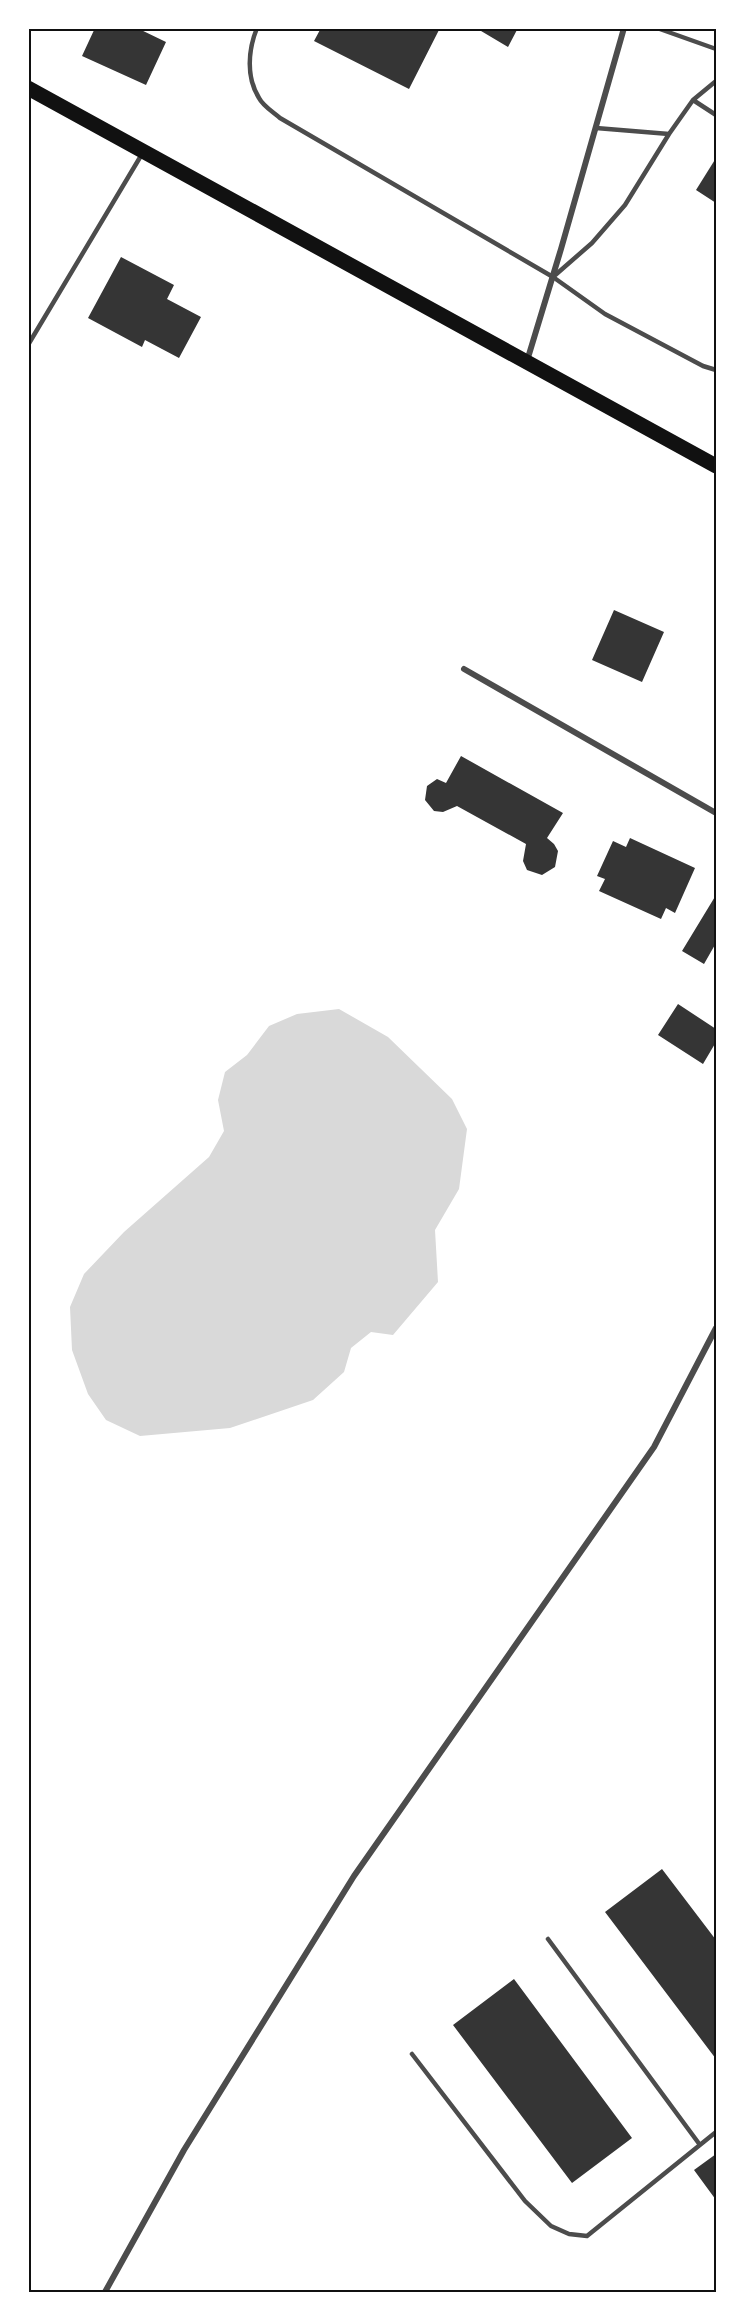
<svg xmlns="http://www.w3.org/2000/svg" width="745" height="2321" viewBox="0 0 745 2321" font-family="Helvetica,sans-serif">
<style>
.water{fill:#d9d9d9}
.building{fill:#353535}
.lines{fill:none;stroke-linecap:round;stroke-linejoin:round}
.service{stroke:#4c4c4c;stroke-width:4.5}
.minor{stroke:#4c4c4c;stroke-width:6}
.primary{stroke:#111;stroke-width:15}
.neatline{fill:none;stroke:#111;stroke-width:2}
</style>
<rect width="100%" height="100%" fill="#fff"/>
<path class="water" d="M339,1009L388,1037L452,1099L467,1129L459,1189L435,1230L438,1282L393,1335L371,1332L351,1348L344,1372L313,1400L230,1428L140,1436L106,1420L88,1394L72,1350L70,1307L84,1274L124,1232L209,1157L224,1131L218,1100L225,1072L247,1055L269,1026L297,1014Z"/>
<path class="building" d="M95,28H137L166,42L146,85L82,56Z
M321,28H440L409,89L314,41Z
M476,28H518L508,47Z
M716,158V203L696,190Z
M121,257L174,285L167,299L201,317L179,358L145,340L142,347L88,318Z
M614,610L664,632L642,682L592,660Z
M461,756L563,813L547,838L554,844L558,851L555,867L542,875L527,870L523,861L526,844L457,806L443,812L434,811L425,800L427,786L437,779L446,783Z
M630,838L695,868L675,913L666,908L661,919L599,891L605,879L597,876L613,841L626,847Z
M716,895V943L704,964L682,951Z
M678,1004L716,1029V1042L703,1064L658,1035Z
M662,1869L716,1940V2059L605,1912Z
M514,1979L632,2138L572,2183L453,2025Z
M716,2154V2200L694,2170Z"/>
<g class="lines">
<path class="service" d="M257,28C248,50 246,77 259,98C263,106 273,112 280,118L553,277L605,314L703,366L716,370
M657,28L716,49
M693,100L716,115
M596,128L669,134L693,100L716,81
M553,277L592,243L625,205L669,134
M28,345L142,154
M548,1939L700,2145
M412,2054L525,2201L551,2226L569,2234L587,2236L716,2132"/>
<path class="minor" d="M527,361L561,249L624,28
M464,669L716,813
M105,2292L184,2150L354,1876L654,1447L716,1328"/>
<path class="primary" d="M28,88L716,466"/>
</g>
<rect width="745" height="2321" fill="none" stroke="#ffffff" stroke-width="60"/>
<rect x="30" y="30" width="685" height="2261" class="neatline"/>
</svg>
